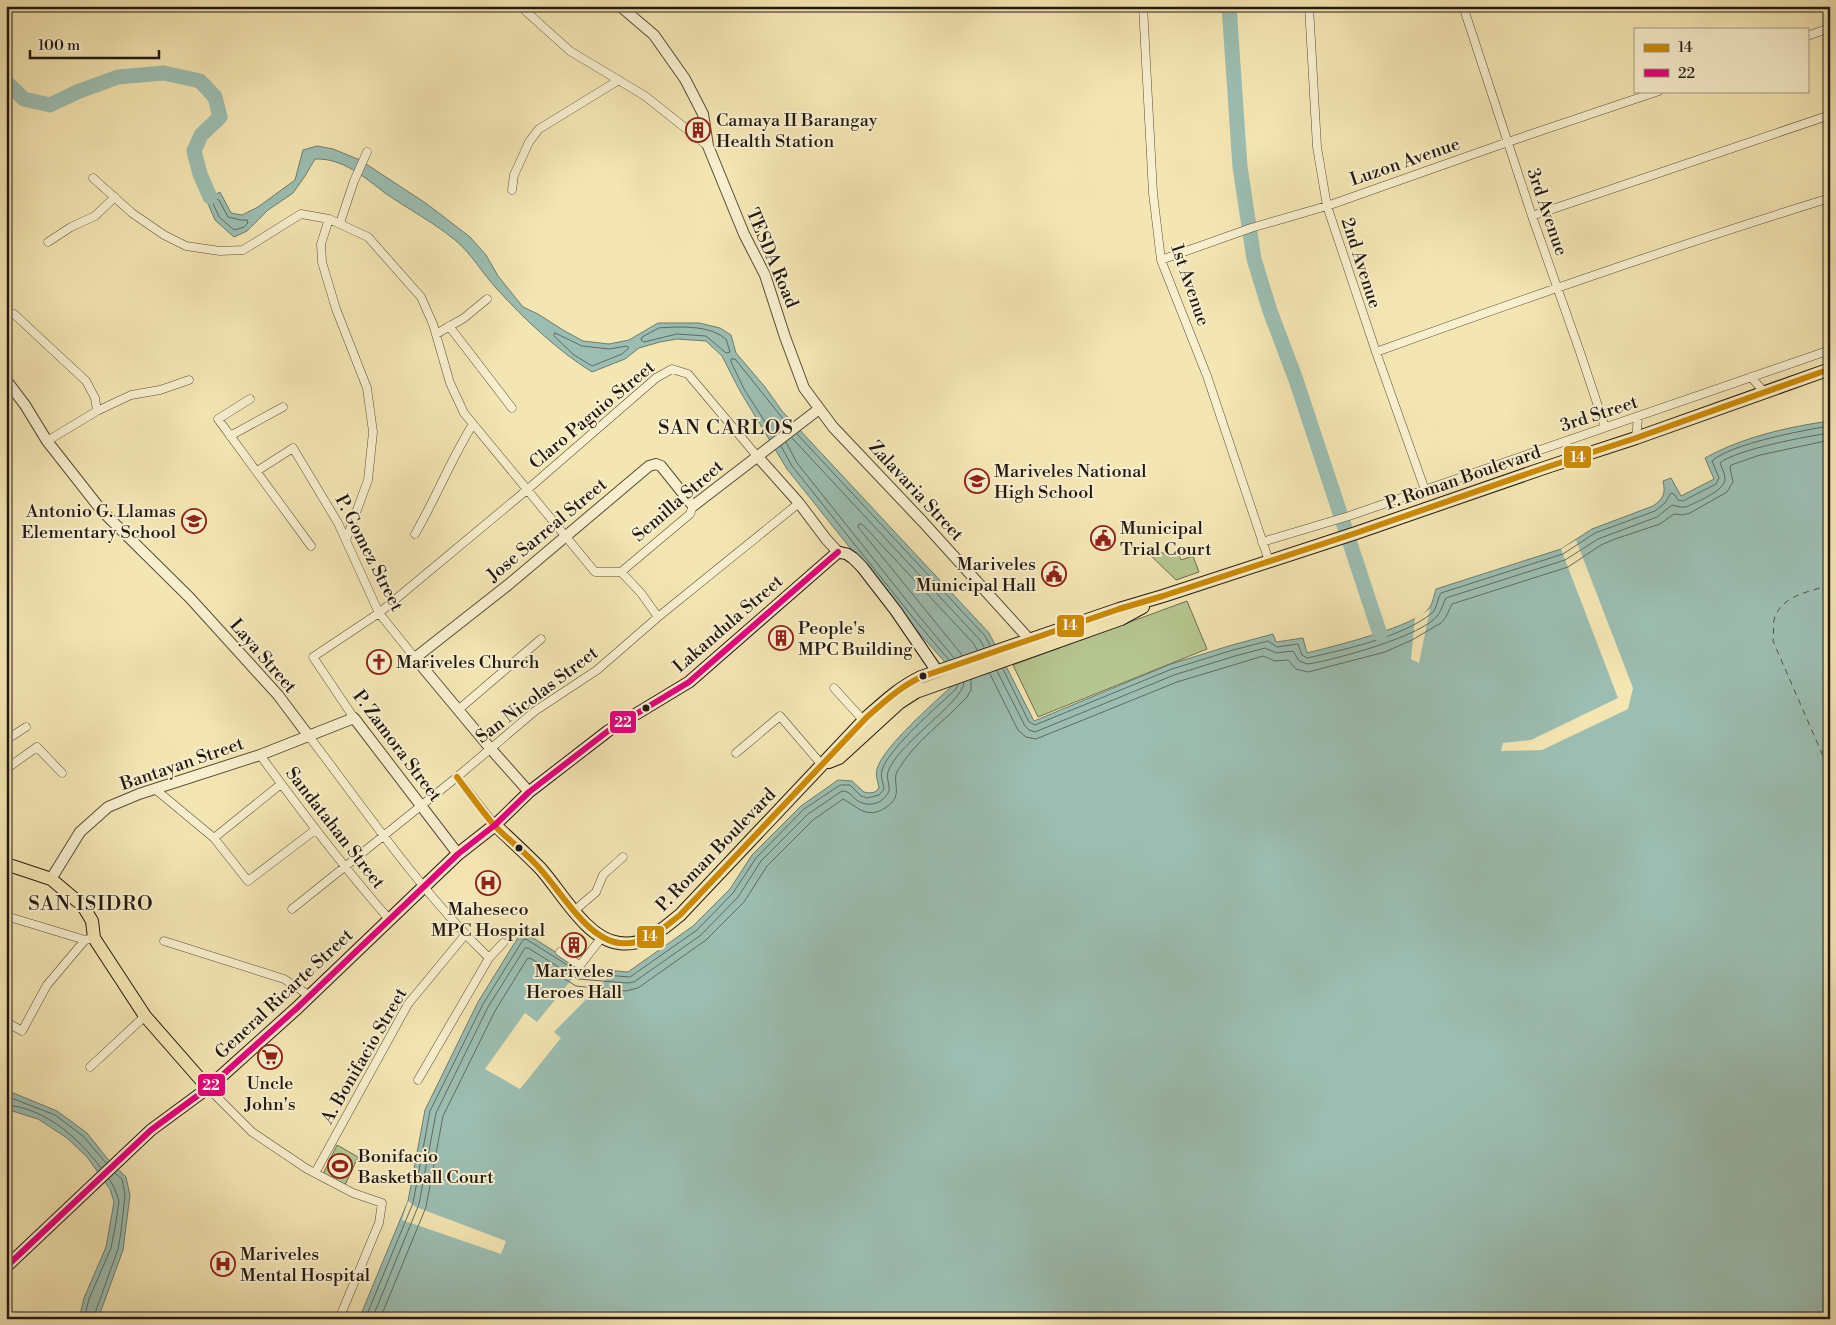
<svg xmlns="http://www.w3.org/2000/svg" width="1836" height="1325" viewBox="0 0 1836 1325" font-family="'Libre Bodoni',serif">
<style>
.green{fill:#b6c690;stroke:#6c6f51}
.water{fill:#9cbeb2;stroke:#6b7c72}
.pier{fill:#f4e6b3}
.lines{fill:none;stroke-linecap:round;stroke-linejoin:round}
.shore{stroke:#5f6b62;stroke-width:1}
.river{stroke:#9cbeb2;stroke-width:15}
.ferry{stroke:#4d524a;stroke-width:1;stroke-dasharray:6 5;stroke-linecap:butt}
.minor-casing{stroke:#564c3a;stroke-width:9}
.tertiary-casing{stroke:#564c3a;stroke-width:12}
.secondary-casing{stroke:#221812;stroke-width:13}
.primary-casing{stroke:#221812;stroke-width:14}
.minor{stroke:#f8efce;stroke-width:8}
.tertiary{stroke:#f8efce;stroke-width:10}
.secondary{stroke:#f8efce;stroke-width:11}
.primary{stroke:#f4e6b3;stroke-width:12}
.bus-1-casing{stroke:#f8efce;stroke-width:10}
.bus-2-casing{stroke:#f8efce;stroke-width:10}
.bus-1{stroke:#cc8a04;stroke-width:6}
.bus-2{stroke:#e5007d;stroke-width:6}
.bus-dot{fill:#221812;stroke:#f8efce;stroke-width:2}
.labels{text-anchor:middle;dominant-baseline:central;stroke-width:4;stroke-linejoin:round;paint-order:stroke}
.poi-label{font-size:18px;fill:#221812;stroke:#f8efce;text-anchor:start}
.street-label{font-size:18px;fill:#221812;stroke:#f8efce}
.quarter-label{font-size:20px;letter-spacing:1px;fill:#221812;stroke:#f8efce}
.line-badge{stroke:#f8efce;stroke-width:2}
.badge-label{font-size:14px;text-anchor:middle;font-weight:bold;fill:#fff}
</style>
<rect width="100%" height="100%" fill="#f4e6b3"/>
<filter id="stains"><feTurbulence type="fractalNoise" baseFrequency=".004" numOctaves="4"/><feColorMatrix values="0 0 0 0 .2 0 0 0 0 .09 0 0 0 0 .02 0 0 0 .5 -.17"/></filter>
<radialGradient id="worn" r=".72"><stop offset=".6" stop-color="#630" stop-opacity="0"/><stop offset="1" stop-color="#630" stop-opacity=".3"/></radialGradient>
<path class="green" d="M1146,551L1170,554L1177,551L1181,560L1193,556L1199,572L1176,580Z
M1187,601L1207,649L1038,717L1013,665Z
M337,1145L358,1157L345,1185L323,1174Z"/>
<path class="water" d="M317,146L333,149L360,160L427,204L470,237L486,255L498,276L523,307L538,314L563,330L583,341L609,344L629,340L658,323H699L720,328L731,335L736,353L765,387L782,411L989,633L1034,721L1171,664L1232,645L1273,634L1276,642L1303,638L1307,653C1330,647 1419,626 1430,607C1433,602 1434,595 1436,589L1561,549L1592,529L1653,506C1663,499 1666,494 1663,481L1671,478L1681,496L1714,479L1705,458C1743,437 1787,427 1830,421V1319H359L408,1201L425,1110L478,1002L522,931L581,968L628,972L693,926L730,889L752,855L801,806L838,780L852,781L864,792L869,793L875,792L879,788C878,781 875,776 877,769C883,747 935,702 953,685L944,661L911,624L787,469L740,391L722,356L706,341L677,339L660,342L639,348L625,359L592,372C558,351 524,319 497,289C482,273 472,254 455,240C433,222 408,209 385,193C364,177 343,158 315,159L305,176L293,193L268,210L247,231L234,237L215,220L206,199L220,192L231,213L242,215L258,207L295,180L303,150Z
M6,1090L57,1111L87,1133L106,1157L126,1177L130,1195L123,1250L98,1319H79L84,1298L106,1247L114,1202L110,1189L87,1157L67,1138L38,1119L6,1109Z"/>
<path class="pier" d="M1576,540L1633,688L1628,709L1542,750L1501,751L1503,743L1531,740L1618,698L1561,549Z
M1430,609L1419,663L1411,659L1415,618Z
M581,968L614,971L554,1032L561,1038L520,1089L485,1069L525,1013L537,1022Z
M408,1201L416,1207L506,1241L501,1254L402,1220Z"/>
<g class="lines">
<path class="shore" d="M216,199L219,200L228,217L241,220H247L248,223L244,227L234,230L219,217L213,203Z
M677,327C695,327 712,328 726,339L730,352L726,353L706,336L677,334L644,342L641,340L642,337L659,328Z
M555,333L582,346L609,349L627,346L629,348L622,354L592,366L574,355L554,336Z
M797,434L985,636L990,645
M774,436L744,389L731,362V359H735L788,425
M792,438L980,640L984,647
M786,442L797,463L919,616L954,658
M781,446L792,466L915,620L949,660
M962,655L858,527L859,524H862L974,644L977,650
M1003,669L1029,722L1035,725L1172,669L1233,650L1268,641L1277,647L1298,644L1302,655L1307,658C1343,650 1403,637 1432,613C1437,609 1437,599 1441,593L1563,554L1595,533L1655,511L1665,503L1671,493L1674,494L1678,500L1683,501L1716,484L1719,478L1712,461C1730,444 1804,430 1830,426
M997,671L1025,726L1029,730L1035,732L1174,675L1235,656L1265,648L1276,653L1293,651L1299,661L1308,664C1334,660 1423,636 1438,615C1442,610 1443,603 1446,598L1565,560L1598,539L1657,517L1672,505L1680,507H1686C1696,502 1725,491 1725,479C1725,474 1722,468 1720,463C1735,450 1807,436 1830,433
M990,674L1018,730L1026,737L1036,739L1177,682L1263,656L1275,661L1288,660L1296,669L1308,672L1385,652L1412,640L1441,623L1446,617L1452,604L1568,567L1601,545L1615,539L1660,524L1674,514L1683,515L1690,513L1727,492L1733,482L1730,468L1731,465L1760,455L1830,440
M6,1096L55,1115L83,1136L106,1163
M6,1105C45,1108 79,1138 101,1168
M84,1319L89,1299L111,1248L116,1222L119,1201L114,1187L109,1179
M93,1319L118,1249L121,1232L125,1195L122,1179L115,1173
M365,1319L413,1203L430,1111L483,1004L523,940L526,939L580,973L630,977L697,930L733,893L756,858L804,809L840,785H850L861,796L867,798L879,795L884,789C883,782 880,776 882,770C889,748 938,706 956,689L958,685
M372,1319L419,1204L436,1113L488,1007L525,948H528L578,979L627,983L634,982L701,935L738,897L761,861L808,814L842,791C850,791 852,797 858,801C870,808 884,803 889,791C890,785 886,778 888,772C896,745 963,702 964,683
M380,1319L426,1207L443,1116L495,1011L527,959L530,958L576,986L626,991L638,988L706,940L744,902L767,866L813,820L843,799C857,806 866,820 885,808C906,795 890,782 898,770C915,741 945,721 967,697L971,690V680"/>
<path class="river" d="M1229,6L1240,167L1254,259L1270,311L1296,380L1380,634
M6,82L24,99L50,105L77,92L118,77L164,73L200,81L215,97L220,117L201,135L194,151L200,174L210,197"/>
<path class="ferry" d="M1830,585C1809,592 1781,595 1774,620C1773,627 1774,634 1773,641L1830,772"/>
<defs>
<path id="minor" d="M520,6L570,51L645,96L708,146
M1143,6L1153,193L1161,260L1207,376L1269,561
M1309,6L1317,147L1327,206L1376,352L1425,490
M1463,6L1532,216L1580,352L1605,427
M1807,36L1830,28
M93,178L132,213L164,235L186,246L220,251L243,250L301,214L329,219L368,237L421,297L433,324L450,383L464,413L595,572H621L641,593L658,617
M512,190L514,175L529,142L539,129L619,80
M1532,216L1830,115
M329,219L321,244L322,262L336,309L367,388L373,432L368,480L346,540
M340,223L354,181L367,152
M48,242L71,227L95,216L115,197
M1161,260L1251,228L1327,206L1508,142L1659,91
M6,314H14L86,381L95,398L97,411L47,441
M449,326L512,408
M436,334L464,318L487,299
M1376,352C1526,298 1677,245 1830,198
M1751,377L1764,392
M250,399L218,419L311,546
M97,411L131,395L160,390L189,380
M230,436L283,407
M1636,438L1638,418
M257,471L293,448L338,523L379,613L415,658
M415,534C436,498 451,459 473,424
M1262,542L1349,516L1830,350
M621,572L690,514L693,506
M834,688L864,721
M458,710L541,639
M354,718L313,657L379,613L528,489L656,378L672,369L688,374L757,456
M308,735C366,811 420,891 489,958
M6,740L26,727
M736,753L780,716L822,765
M260,755C301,811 343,867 389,919
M6,769L37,747L62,773
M457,777L495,825
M155,789L214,838L248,881L315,830
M214,838L281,784
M292,909L457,777L535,711L597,670L658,617L799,503
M574,911L596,892L603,875L623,857
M6,916L85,940
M164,941L284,979L310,996
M560,952L578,964H581L602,937
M6,1022L22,1031L47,985L85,940L94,938
M90,1067L145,1016
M418,1080L489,958L503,943
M208,1088L252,1132L307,1169L353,1193L382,1203L379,1223L339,1319
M315,1173L408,1004L465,935
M6,1313L10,1319"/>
<path id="tertiary" d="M620,6L654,35L685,79L703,114L708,146L744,234L765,275L785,337L804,388L833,427L923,522L1029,639
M6,380L25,405L47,441L102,511L190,598L278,695L308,735
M757,456L799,503L826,539L838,552
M529,792L490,748L415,658L508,585L649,466L656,464L661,466L693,506L819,409
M51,879L80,832L108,807L139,794L260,755L354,718L458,854"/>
<path id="secondary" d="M495,825L529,792L608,731L689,682L838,552L847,554L853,558L862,567L896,611L937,671
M6,1267L151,1130L208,1088"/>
<path id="primary" d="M829,762L839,758L899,703L916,692L1121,619L1143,607
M6,864L51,879L83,906L92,921L94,938L145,1016L208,1088L297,1008L458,854L495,825C510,839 525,853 540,868C561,891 586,939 619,943C645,947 662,929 680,915L866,718C884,702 900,687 921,677L1119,609L1163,596L1356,533L1547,467L1636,438L1830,369"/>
</defs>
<use href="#minor" class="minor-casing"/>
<use href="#tertiary" class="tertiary-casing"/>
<use href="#secondary" class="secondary-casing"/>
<use href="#primary" class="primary-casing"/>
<use href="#minor" class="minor"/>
<use href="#tertiary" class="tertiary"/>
<use href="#secondary" class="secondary"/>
<use href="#primary" class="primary"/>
<defs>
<path id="bus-1" d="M457,777C469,793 481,810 494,825C509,841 527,853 541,870C561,892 588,940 620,943C645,946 662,929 680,915L866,718C884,702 900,687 921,677L1119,609L1163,596L1356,533L1547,467L1636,438L1830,369"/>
<path id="bus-2" d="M6,1267L151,1130L208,1088L297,1008L458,854L495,825L529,792L608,731L689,682L838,552"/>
</defs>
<use href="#bus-1" class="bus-1-casing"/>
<use href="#bus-2" class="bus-2-casing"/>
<use href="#bus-1" class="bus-1"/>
<use href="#bus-2" class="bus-2"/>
</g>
<defs>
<symbol id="building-ring" viewBox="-11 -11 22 22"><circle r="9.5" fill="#f8efce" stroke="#8f2418" stroke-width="1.5"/><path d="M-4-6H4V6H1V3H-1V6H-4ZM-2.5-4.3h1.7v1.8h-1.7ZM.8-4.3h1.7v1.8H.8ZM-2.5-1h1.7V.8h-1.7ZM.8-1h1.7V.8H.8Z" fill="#8f2418"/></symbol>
<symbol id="school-ring" viewBox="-11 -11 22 22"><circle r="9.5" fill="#f8efce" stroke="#8f2418" stroke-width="1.5"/><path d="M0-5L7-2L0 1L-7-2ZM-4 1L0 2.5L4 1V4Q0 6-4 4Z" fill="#8f2418"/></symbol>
<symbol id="civic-ring" viewBox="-11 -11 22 22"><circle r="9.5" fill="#f8efce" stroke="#8f2418" stroke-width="1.5"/><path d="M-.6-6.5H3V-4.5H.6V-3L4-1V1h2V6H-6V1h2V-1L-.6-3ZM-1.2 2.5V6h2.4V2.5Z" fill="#8f2418"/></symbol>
<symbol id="church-ring" viewBox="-11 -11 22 22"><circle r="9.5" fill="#f8efce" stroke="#8f2418" stroke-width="1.5"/><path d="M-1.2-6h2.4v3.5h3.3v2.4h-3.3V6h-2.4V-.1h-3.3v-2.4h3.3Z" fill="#8f2418"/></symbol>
<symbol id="hospital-ring" viewBox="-11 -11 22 22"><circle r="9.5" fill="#f8efce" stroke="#8f2418" stroke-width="1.5"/><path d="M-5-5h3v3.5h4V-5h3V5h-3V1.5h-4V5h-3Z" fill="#8f2418"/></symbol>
<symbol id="supermarket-ring" viewBox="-11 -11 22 22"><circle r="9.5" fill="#f8efce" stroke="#8f2418" stroke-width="1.5"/><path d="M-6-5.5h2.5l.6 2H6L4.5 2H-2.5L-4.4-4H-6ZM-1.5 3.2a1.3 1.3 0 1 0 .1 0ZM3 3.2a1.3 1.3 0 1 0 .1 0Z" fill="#8f2418"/></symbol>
<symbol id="stadium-ring" viewBox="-11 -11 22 22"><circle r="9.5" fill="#f8efce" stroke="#8f2418" stroke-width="1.5"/><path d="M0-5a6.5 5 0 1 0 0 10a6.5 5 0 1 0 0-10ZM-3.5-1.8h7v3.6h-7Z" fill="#8f2418"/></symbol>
</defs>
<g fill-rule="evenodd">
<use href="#building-ring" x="684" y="116" width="28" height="28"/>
<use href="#school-ring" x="963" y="467" width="28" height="28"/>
<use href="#school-ring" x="180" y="507" width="28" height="28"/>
<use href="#civic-ring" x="1089" y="524" width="28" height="28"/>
<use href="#civic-ring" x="1040" y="560" width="28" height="28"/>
<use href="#building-ring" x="767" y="624" width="28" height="28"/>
<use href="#church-ring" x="365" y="648" width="28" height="28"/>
<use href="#hospital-ring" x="474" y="869" width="28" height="28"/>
<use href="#building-ring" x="560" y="931" width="28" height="28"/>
<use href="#supermarket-ring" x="256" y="1043" width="28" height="28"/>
<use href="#stadium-ring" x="326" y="1152" width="28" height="28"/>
<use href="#hospital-ring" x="209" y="1250" width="28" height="28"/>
</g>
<g class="bus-dot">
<circle cx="923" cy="676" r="4.5"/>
<circle cx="646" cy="708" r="4.5"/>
<circle cx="519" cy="848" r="4.5"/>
</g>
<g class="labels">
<g class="poi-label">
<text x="716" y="120">Camaya II Barangay<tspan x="716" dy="21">Health Station</tspan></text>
<text x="994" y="471">Mariveles National<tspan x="994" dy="21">High School</tspan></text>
<text x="176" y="511" text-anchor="end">Antonio G. Llamas<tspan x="176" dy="21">Elementary School</tspan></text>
<text x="1120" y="528">Municipal<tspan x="1120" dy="21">Trial Court</tspan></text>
<text x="1036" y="564" text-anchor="end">Mariveles<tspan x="1036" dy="21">Municipal Hall</tspan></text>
<text x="798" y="628">People's<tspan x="798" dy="21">MPC Building</tspan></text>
<text x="396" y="662">Mariveles Church</text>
<text x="488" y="909" text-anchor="middle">Maheseco<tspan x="488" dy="21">MPC Hospital</tspan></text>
<text x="574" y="971" text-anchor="middle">Mariveles<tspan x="574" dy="21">Heroes Hall</tspan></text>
<text x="270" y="1083" text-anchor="middle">Uncle<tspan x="270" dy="21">John's</tspan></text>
<text x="358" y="1156">Bonifacio<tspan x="358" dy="21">Basketball Court</tspan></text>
<text x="240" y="1254">Mariveles<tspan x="240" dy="21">Mental Hospital</tspan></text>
</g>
<g class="street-label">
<text transform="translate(1405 162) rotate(-19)">Luzon Avenue</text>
<text transform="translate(1547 212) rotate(71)">3rd Avenue</text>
<text transform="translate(772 258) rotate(67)">TESDA Road</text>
<text transform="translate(1361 263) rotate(72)">2nd Avenue</text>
<text transform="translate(1190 285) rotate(71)">1st Avenue</text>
<text transform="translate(1599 414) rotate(-18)">3rd Street</text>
<text transform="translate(592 415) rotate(-40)">Claro Paguio Street</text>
<text transform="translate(1463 478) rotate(-19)">P. Roman Boulevard</text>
<text transform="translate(916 491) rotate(47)">Zalavaria Street</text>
<text transform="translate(678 501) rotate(-41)">Semilla Street</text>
<text transform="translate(547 530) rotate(-40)">Jose Sarreal Street</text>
<text transform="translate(369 553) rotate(63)">P. Gomez Street</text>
<text transform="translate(728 624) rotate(-41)">Lakandula Street</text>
<text transform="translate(263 656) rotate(49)">Laya Street</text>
<text transform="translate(537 695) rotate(-37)">San Nicolas Street</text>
<text transform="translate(397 746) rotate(53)">P. Zamora Street</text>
<text transform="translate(182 764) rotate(-19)">Bantayan Street</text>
<text transform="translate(335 828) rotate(52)">Sandatahan Street</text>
<text transform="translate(716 850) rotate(-46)">P. Roman Boulevard</text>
<text transform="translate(284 994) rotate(-43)">General Ricarte Street</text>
<text transform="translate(364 1056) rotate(-60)">A. Bonifacio Street</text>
</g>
<g class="quarter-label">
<text x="726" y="428">SAN CARLOS</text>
<text x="91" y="904">SAN ISIDRO</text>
</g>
</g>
<g class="line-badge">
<rect x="1563" y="445" width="29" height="24" rx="5" fill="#cc8a04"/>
<rect x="1056" y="614" width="29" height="24" rx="5" fill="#cc8a04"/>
<rect x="609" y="710" width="28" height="24" rx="5" fill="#e5007d"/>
<rect x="636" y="925" width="29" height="24" rx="5" fill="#cc8a04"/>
<rect x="197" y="1073" width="29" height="24" rx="5" fill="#e5007d"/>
</g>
<g class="badge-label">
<text x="1578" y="462">14</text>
<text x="1070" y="630">14</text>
<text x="623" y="727">22</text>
<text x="650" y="941">14</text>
<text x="211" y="1090">22</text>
</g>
<rect width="1836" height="1325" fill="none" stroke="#f4e6b3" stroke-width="25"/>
<rect x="8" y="8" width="1821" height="1310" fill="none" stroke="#221812" stroke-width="2.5"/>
<rect x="12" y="12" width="1811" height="1300" fill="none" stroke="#221812"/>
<rect x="1634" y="28" width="175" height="65" fill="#f8efce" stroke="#a29983"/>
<rect x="1644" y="44" width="25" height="8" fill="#cc8a04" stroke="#a29983"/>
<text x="1678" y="52" font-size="15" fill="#221812">14</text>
<rect x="1644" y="69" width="25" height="8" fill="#e5007d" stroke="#a29983"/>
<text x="1678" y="78" font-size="15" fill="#221812">22</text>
<path d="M30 50v8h129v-8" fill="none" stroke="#221812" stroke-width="2.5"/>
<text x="38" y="50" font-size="15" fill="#221812" stroke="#f8efce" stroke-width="4" paint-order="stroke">100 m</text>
<rect width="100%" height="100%" filter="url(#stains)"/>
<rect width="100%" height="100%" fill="url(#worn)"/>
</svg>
